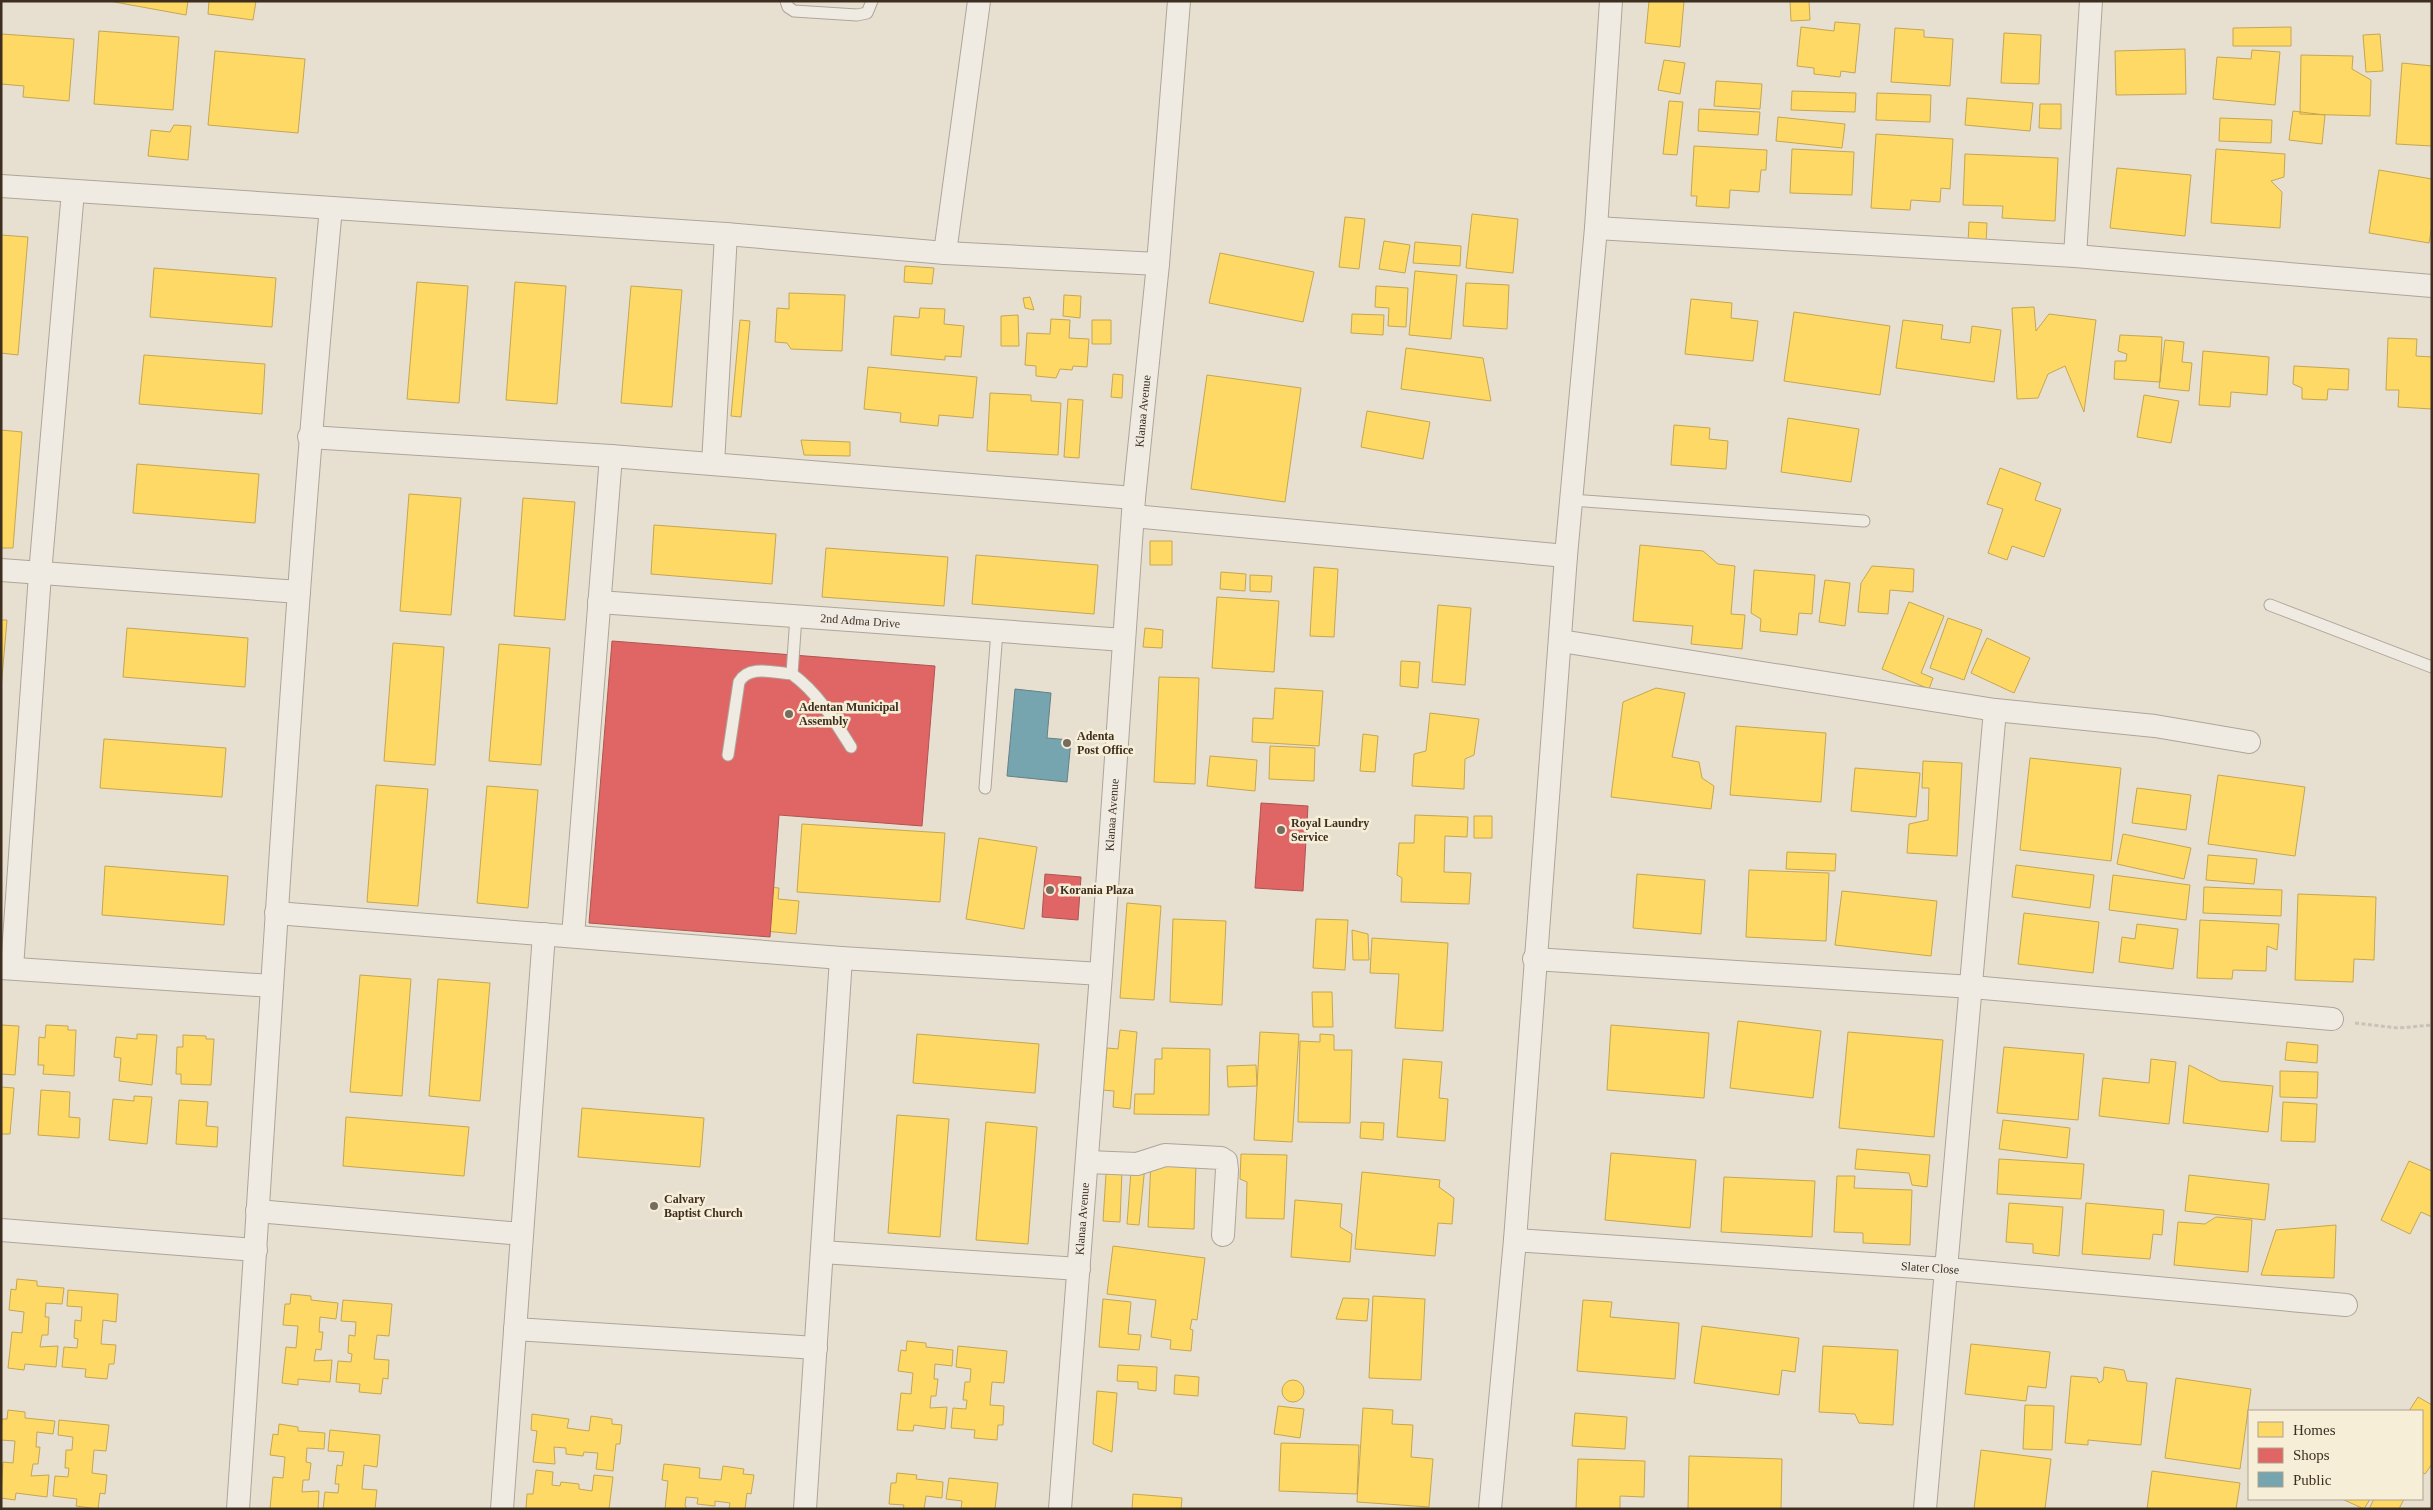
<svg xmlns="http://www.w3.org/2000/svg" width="2433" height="1510" viewBox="0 0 2433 1510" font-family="Georgia,serif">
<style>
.homes{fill:#ffd966;stroke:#c5a651}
.shops{fill:#e06666;stroke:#af5551}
.public{fill:#76a5af;stroke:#658184}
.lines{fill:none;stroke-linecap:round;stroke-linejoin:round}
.lane-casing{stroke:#ada599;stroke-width:13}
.street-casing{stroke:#ada599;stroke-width:24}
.path{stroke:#c8c2b9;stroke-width:3;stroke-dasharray:4 2.5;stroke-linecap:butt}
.lane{stroke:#efebe3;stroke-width:11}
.street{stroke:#efebe3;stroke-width:22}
.poi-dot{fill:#786c5e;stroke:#f7eed8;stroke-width:2}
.labels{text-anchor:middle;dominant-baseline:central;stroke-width:5;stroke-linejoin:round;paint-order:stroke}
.street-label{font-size:12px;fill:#3d2e20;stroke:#f7eed8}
.poi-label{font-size:12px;font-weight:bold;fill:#3d2e20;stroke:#f7eed8;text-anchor:start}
</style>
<rect width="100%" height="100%" fill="#e7e0d1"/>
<path class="homes" d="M109,1H188L186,15Z
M209,1H256L253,20L208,14Z
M1649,1H1684L1680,47L1645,43Z
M1790,1H1809L1810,20L1791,21Z
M1835,22L1860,24L1855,73L1841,71L1840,77L1814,74V68L1797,66L1801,27L1834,31Z
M2291,27V46H2233V28Z
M1895,28L1924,30V37L1953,39L1950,86L1891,82Z
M99,31L179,37L173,110L94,104Z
M2004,33L2041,35L2039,84L2001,83Z
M1,34L74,39L69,101L23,97L24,86L1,84Z
M2380,34L2383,71L2366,72L2363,35Z
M2185,49L2186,94L2116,95L2115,51Z
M2252,50L2280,52L2275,105L2213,99L2217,57L2251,59Z
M215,51L305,59L298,133L208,125Z
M2301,55L2353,56L2352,69L2371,80L2370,116L2300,114Z
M1664,60L1685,63L1680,94L1658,90Z
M2402,63L2432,66V146L2396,144Z
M1716,81L1762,84L1760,109L1714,106Z
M1792,91L1856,93L1855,112L1791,110Z
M1877,93L1931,95L1930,122L1876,120Z
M1967,98L2033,103L2030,131L1965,125Z
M1669,101L1683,102L1677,155L1663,154Z
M2040,104H2061V129L2039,128Z
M1699,109L1760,112L1758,135L1698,131Z
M2293,111L2325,115L2322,144L2289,140Z
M1778,117L1845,124L1842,148L1776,141Z
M2220,118L2272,120L2271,143L2219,141Z
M174,125L191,126L188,160L148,156L151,130L170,132Z
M1876,134L1953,139L1950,189L1941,188L1940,202L1911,200L1910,210L1871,208Z
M1694,146L1767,150L1766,170H1761L1759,192L1730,190L1729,208L1696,206L1697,196H1691Z
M1792,149L1854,152L1852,195L1790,193Z
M2216,149L2285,154L2284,177L2271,181L2282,192L2280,228L2211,223Z
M1965,154L2058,158L2055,221L2002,218L2003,206L1963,205Z
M2117,168L2191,175L2185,236L2110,228Z
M2379,170L2432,179V225L2429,243L2369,233Z
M1472,214L1518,219L1513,273L1466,268Z
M1345,217L1365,219L1359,269L1339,267Z
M1969,222L1987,223L1986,244L1968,243Z
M1,235L28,237L18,355L1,353Z
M1384,241L1410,245L1405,273L1379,269Z
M1415,242L1461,246L1460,266L1413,263Z
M1220,253L1314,272L1303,322L1209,303Z
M905,266L934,268L932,284L904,282Z
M154,268L276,278L272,327L150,317Z
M1415,271L1457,275L1451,339L1409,335Z
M417,282L468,286L459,403L407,399Z
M515,282L566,286L557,404L506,400Z
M1466,283L1509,285L1507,329L1463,326Z
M631,286L682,290L672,407L621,403Z
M1376,286L1408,288L1406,327L1388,326L1389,308L1375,307Z
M789,293L845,295L842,351L791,349L787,343L775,342L777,308L789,309Z
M1064,295L1081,296L1080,318L1063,316Z
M1030,297L1034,310L1025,308L1023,298Z
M1691,299L1732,303L1731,318L1758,321L1753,361L1685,354Z
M2034,307L2036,331L2049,314L2096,320L2084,412L2065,366L2048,374L2038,398L2017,399L2012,308Z
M920,308L945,309L944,324L964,326L961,357L945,356V360L891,355L894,316L919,318Z
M1794,312L1890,326L1880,395L1784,381Z
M1352,314L1384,315L1383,335L1351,333Z
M1018,315L1019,346H1001V316Z
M1051,319L1070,320L1069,338L1089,339L1087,367L1073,366L1072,370L1060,369L1056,378L1036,376V366L1025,365L1027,333L1050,334Z
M740,320L750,321L741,417L731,416Z
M1092,320H1111V344H1092Z
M1903,320L1943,325L1941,339L1970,343L1972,326L2001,330L1994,382L1896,368Z
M2120,335L2162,337L2160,382L2114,379L2115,361H2126L2127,354L2118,351Z
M2388,338L2417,339L2416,356L2432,357V409L2398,407L2399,390H2386Z
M2165,340L2184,342L2182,362L2192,363L2189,391L2159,388Z
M1406,348L1483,358L1491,401L1401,389Z
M2203,351L2269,357L2267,395L2231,392L2230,407L2199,405Z
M144,355L265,364L262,414L139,404Z
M2294,366L2349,369L2348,390L2328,389L2327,400L2302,399V388L2293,384Z
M868,367L977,377L973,418L939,415L938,426L900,422L901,413L864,409Z
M1113,374L1123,375L1122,398L1111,397Z
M1207,375L1301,388L1285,502L1191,489Z
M990,393L1031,395V401L1061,403L1058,455L987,451Z
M2144,395L2179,401L2171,443L2137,437Z
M1068,399L1083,400L1079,458L1064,457Z
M1367,411L1430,422L1423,459L1361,447Z
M1788,418L1859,429L1851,482L1781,472Z
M1674,425L1710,428L1709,439L1728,441L1726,469L1671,465Z
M1,430L22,432L13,548H1Z
M801,440L850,442V456L804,455Z
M137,464L259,474L255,523L133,513Z
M2000,468L2041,483L2035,500L2061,509L2044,557L2012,546L2007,560L1988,553L2003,509L1987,504Z
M409,494L461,498L451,615L400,611Z
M523,498L575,502L565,620L514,616Z
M654,525L776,534L772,584L651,574Z
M1150,541H1172V565H1150Z
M1640,545L1703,551L1718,564L1735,566L1731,614L1745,615L1742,649L1691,644L1693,626L1633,621Z
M826,548L948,557L944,606L822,597Z
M976,555L1098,565L1094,614L972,604Z
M1872,566L1914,569L1913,592L1890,590L1888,614L1858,612L1861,583Z
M1314,567L1338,569L1334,637L1310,636Z
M1754,570L1815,575L1812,614L1799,613L1797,635L1760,631L1761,619L1751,613Z
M1221,572L1246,574L1245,591L1220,589Z
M1250,575L1272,576L1271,592L1250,591Z
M1825,580L1850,583L1845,626L1819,622Z
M1217,597L1279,601L1274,672L1212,668Z
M1909,602L1944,616L1921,673L1933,678L1929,689L1882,669Z
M1438,605L1471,608L1465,685L1432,682Z
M1948,618L1982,630L1964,680L1930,668Z
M1,620H7L1,689Z
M127,628L248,638L245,687L123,677Z
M1145,628L1163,630L1162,648L1143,647Z
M1987,638L2030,658L2014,693L1971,673Z
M393,643L444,647L435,765L384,761Z
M499,644L550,648L541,765L489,761Z
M824,661L918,668L907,823L808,816L810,781L878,786L884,693L822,689Z
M1401,661L1420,662L1418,688L1400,686Z
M620,665L640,666L639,677L619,675Z
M1159,677L1199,678L1195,784L1154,782Z
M1275,688L1323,691L1319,746L1252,742L1253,718L1273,719Z
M1656,688L1685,693L1672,757L1699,762L1702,778L1714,786L1711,809L1611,797L1623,702Z
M1430,713L1479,719L1474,755L1465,759L1464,789L1412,786L1414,754L1426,751Z
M756,718L806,722L802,762L752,757Z
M1736,726L1826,733L1821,802L1730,795Z
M1363,734L1378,736L1375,772L1360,771Z
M104,739L226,748L222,797L100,788Z
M1270,746L1315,748L1314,781L1269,779Z
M1210,756L1257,760L1255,791L1207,786Z
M2030,758L2121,768L2111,861L2020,850Z
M639,760V815H617V761Z
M1923,761L1962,763L1957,856L1907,853L1909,824L1928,820L1929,788H1922Z
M751,766V778H726V767Z
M1855,768L1920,773L1916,817L1851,811Z
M2218,775L2305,787L2295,856L2208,844Z
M376,785L428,789L418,906L367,902Z
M487,786L538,790L528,908L477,903Z
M2137,788L2191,795L2186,830L2132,823Z
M1415,815L1468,817L1467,837L1445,836L1444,872L1471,873L1469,904L1401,902L1402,878L1397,875L1399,843H1414Z
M1474,816H1492V838H1474Z
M619,821L647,823L646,844L618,842Z
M802,824L945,833L940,902L797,892Z
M2123,834L2191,848L2184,879L2117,864Z
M979,838L1037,847L1024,929L966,919Z
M663,844L712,845L711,868L662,866Z
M717,846L737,847V872L716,871Z
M1787,852L1836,854L1835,871L1786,869Z
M2208,855L2257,859L2254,884L2206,880Z
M2016,865L2094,875L2090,908L2012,897Z
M105,866L228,876L224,925L102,915Z
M1749,870L1829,873L1826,941L1746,937Z
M1637,874L1705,880L1701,934L1633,928Z
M623,875L689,878L687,920L620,916Z
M2113,875L2190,885L2186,920L2109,910Z
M730,884L752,885L750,926L744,931L728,930Z
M757,886L779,888L778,899L799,901L796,934L754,930Z
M2204,887L2282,890L2281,916L2203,913Z
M1842,891L1937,901L1931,956L1835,945Z
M2298,894L2376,897L2374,960L2354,959L2353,982L2295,980Z
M1127,903L1161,906L1154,1000L1120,998Z
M2024,913L2099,922L2093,973L2018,964Z
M1173,919L1226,921L1222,1005L1170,1002Z
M1316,919L1348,920L1345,970L1313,968Z
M2200,920L2279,924L2277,950L2267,946L2266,971L2233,970L2232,979L2197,978Z
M2137,924L2178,929L2173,969L2119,962L2122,937L2135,939Z
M1352,930L1368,934L1369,960H1353Z
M1372,938L1448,943L1443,1031L1395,1028L1399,974L1370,973Z
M360,975L411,979L402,1096L350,1092Z
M438,979L490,983L480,1101L429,1096Z
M1312,992H1332L1333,1027H1313Z
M1738,1021L1821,1031L1813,1098L1730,1088Z
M1,1025L19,1026L15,1075L1,1074Z
M46,1025L68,1026V1030H76L74,1076L43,1074L44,1065H38L39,1037L45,1038Z
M1611,1025L1709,1033L1704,1098L1607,1090Z
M1120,1030L1137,1032L1130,1109L1113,1107L1114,1091L1103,1090L1107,1048L1118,1049Z
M1260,1032L1299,1034L1292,1142L1254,1140Z
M1848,1032L1943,1040L1934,1137L1839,1128Z
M137,1034L157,1035L152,1085L119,1081L121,1058L114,1057L116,1037L137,1039Z
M917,1034L1039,1044L1035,1093L913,1083Z
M1320,1034L1334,1035V1050H1352L1350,1123L1298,1122L1300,1041L1320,1042Z
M183,1035L206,1036V1039H214L211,1085L181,1084V1074H176L177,1047H183Z
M2287,1042L2318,1045L2317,1063L2285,1060Z
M2004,1047L2084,1054L2078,1120L1997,1113Z
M1162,1048L1210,1049L1209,1115L1134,1114L1135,1094H1154L1155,1059H1162Z
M1403,1059L1442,1062L1439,1098L1448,1099L1445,1141L1397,1137Z
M2151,1059L2176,1062L2169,1124L2099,1116L2103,1078L2149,1083Z
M1256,1065L1257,1086L1228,1087L1227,1066Z
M2189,1065L2220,1081L2273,1086L2268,1132L2183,1123Z
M2280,1071L2318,1072L2317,1098L2280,1097Z
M1,1087L14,1088L10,1134H1Z
M41,1090L70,1092L69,1117L80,1118L79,1138L38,1135Z
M134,1096L152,1097L147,1144L109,1140L113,1099L134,1101Z
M179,1100L208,1102L206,1126L218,1127L217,1147L176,1144Z
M2283,1102L2317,1104L2315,1142L2281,1141Z
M582,1108L704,1118L700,1167L578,1157Z
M897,1115L949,1119L940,1237L888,1233Z
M346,1117L469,1127L464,1176L343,1166Z
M2003,1120L2070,1128L2067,1158L1999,1149Z
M986,1122L1037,1127L1028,1244L976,1240Z
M1361,1122L1384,1123L1383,1140L1360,1138Z
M1857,1149L1930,1155L1927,1187L1912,1185L1909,1173L1855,1169Z
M1611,1153L1696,1160L1690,1228L1605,1220Z
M1241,1154L1287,1155L1284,1219L1246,1218L1247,1182L1240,1179Z
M1999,1159L2084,1164L2081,1199L1997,1194Z
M1151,1160L1196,1162L1194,1229L1148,1227Z
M2409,1161L2432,1171V1217L2421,1212L2410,1234L2381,1220Z
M1145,1166L1139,1225L1127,1224L1131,1171Z
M1122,1170L1120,1222L1103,1221L1106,1174Z
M1362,1172L1440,1180L1439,1187L1454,1198L1452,1224L1438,1223L1435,1256L1355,1249Z
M2189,1175L2269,1184L2265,1220L2185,1211Z
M1837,1176H1855L1854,1188L1912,1190L1910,1245L1863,1243V1233L1834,1232Z
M1724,1177L1815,1181L1812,1237L1721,1232Z
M1295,1200L1342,1204L1340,1227L1352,1234L1350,1262L1291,1257Z
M2009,1203L2063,1207L2059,1256L2033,1253V1244L2006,1242Z
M2086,1203L2164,1210L2162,1235L2153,1234L2150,1259L2082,1254Z
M2216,1217L2252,1220L2248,1272L2174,1265L2178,1222L2205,1224Z
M2336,1225L2334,1278L2261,1275L2276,1230Z
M1113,1246L1205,1258L1197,1320L1192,1319L1190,1329L1193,1330L1191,1351L1170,1349L1171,1340L1151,1337L1156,1300L1107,1294Z
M17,1279L37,1281V1286L64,1288L62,1304L46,1303L45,1317H49L48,1335H42L40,1347L58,1346L56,1367L25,1364L24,1370L8,1368L12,1332L22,1333L24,1312L9,1310L11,1289L16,1290Z
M68,1290L118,1294L116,1322L103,1320L101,1344L116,1345L114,1364H109L107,1379L85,1377L86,1369L62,1367L64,1347L77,1348L78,1339L74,1338L75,1320L81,1321L82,1307L67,1306Z
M291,1294L311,1296V1300L338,1303L336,1319L320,1317L319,1332H323L321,1350L316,1349L314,1361L332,1360L330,1382L298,1379V1385L282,1383L286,1347L296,1348L298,1326L283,1325L285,1304H290Z
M1373,1296L1425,1299L1421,1380L1369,1378Z
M1343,1298L1369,1299L1367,1321L1336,1319Z
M1103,1299L1131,1302L1128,1334L1141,1335L1139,1350L1099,1347Z
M343,1300L392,1304L389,1336L377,1335L374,1359L389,1360L388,1379L383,1378L381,1394L359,1392L360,1384L336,1382L338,1361L351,1362L352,1354L348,1353L349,1335L355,1336L356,1322L341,1321Z
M1583,1300L1612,1302L1610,1317L1679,1323L1675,1379L1577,1371Z
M1702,1326L1799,1338L1795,1372L1782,1370L1779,1395L1694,1383Z
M907,1341L926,1343V1347L953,1350L952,1366L935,1364L934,1379H938L936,1396H931L930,1408L947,1407L945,1429L914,1425L913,1431L897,1430L901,1393L911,1394L913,1373L898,1371L901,1350L906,1351Z
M1971,1344L2050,1352L2046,1388L2028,1386L2026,1401L1965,1394Z
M958,1346L1007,1351L1004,1383L992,1382L990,1405L1004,1406L1003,1425H998L997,1440L974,1438L975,1430L951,1428L953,1408L966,1409L967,1400H963L965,1382H970L971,1369L956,1367Z
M1823,1346L1898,1350L1893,1425L1859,1423L1855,1414L1819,1412Z
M1118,1365L1157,1367L1156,1391L1138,1389V1382L1117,1381Z
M2104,1367L2124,1370L2127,1381L2147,1383L2141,1445L2088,1440V1445L2065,1443L2071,1376L2097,1378L2099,1383L2103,1380Z
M1175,1375L1199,1377L1198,1396L1174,1394Z
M2176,1378L2251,1389L2240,1469L2165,1458Z
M1282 1391a11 11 0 1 1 22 0a11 11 0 1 1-22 0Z
M1097,1391L1117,1393L1112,1452L1093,1444Z
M2418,1397L2432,1405V1464L2425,1474L2422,1472V1411H2409Z
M2025,1405L2054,1406L2052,1450L2023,1449Z
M1278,1406L1304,1409L1300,1438L1274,1434Z
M1363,1408L1393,1410L1392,1424L1413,1425L1411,1457L1433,1459L1429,1507L1357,1502Z
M8,1410L25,1412V1418L55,1421L53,1434L37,1432L36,1447H40L38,1464H33L31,1476L49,1475L47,1497L16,1493L15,1500L1,1498L3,1462L13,1463L15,1441L1,1440L2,1419H7Z
M1575,1413L1627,1417L1625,1449L1572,1446Z
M532,1414L569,1419L567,1428L589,1431L591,1416L612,1419V1424L622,1425L620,1444H616L613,1471L596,1469L598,1453L584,1452L583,1456L566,1454V1448L554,1447L555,1464L533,1462L537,1431L531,1430Z
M59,1420L109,1425L106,1451L94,1450L92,1473L107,1475L105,1494L100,1493L98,1509L76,1506L77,1499L53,1496L55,1476L68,1477L69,1468H65L66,1450H72L73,1437L58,1435Z
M279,1424L298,1427V1431L325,1433L324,1449L307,1448L306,1462L311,1463L309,1480H303L302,1492L319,1491L318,1509H270L273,1477L283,1478L285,1457L270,1455L273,1434L278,1435Z
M330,1430L380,1435L377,1467L364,1465L362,1489L377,1490L375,1509H323L325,1492L338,1493L339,1484H335L337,1465L342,1466L344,1452L328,1451Z
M1281,1443L1359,1445L1357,1494L1279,1491Z
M1981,1450L2051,1459L2045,1509H1974Z
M1689,1456L1782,1459L1781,1509H1688Z
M1578,1459L1645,1461L1644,1497L1620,1496V1509H1576Z
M664,1464L700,1468L699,1478L721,1480L723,1466L744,1469L743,1474L754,1475L751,1494L747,1493L745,1509H729L730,1503L715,1501V1506L697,1504L698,1498L686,1497L685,1505L687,1509H665L668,1481L662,1480Z
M536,1470L553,1472L552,1485L560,1486L561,1482L579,1484V1489L592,1491L594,1475L613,1477L609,1509H526L527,1494H533Z
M2152,1471L2240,1483L2236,1509H2147Z
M897,1473L917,1475L916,1479L943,1482L942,1498L926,1496L924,1509H903L904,1505L889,1504L891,1483H896Z
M949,1478L998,1483L995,1509H961L962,1501L946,1499Z
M1133,1494L1182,1498L1181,1509H1132Z
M2342,1499H2370L2364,1509Z
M2374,1499H2404L2399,1509H2369Z"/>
<path class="shops" d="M612,641L935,666L922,826L779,815L770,937L589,923Z
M1261,803L1308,806L1303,891L1255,888Z
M1045,874L1081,877L1078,920L1042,917Z"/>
<path class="public" d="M1015,689L1051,693L1047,738L1071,740L1067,782L1007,776Z"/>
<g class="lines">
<defs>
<path id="lane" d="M786,1L788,7L794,11L857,15L867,13L872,1
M1571,500L1864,521
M2270,605L2432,667
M796,616L792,674C818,693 834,720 851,747
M728,755L739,682C749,664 774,673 792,674
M985,788L997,631"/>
<g id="street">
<path d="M1,186L726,234L945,253L1158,264"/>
<path d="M1596,228L2075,256L2432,286"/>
<path d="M945,253L979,1"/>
<path d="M2075,256L2091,1"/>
<path d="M309,437L611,456L1134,498"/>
<path d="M713,464L726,234"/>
<path d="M1133,516L1566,556"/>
<path d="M1,570L299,592"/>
<path id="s1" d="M599,602L1124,640"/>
<path d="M1561,641L1995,710L2155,726L2249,742"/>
<path d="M276,913L841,958L1101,974"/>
<path d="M573,936L611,456"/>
<path d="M1534,959L1972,987L2332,1019"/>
<path d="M1,968L272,986"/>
<path d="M12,968L40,574L73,191"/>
<path d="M1087,1162L1137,1164L1165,1155L1221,1158L1226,1161L1227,1170L1223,1235"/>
<path d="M257,1211L522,1234"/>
<path d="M1,1230L256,1250"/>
<path id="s2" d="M1515,1240L1947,1269L2346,1305"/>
<path d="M822,1252L1079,1269"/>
<path d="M515,1329L816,1348"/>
<path d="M238,1509C268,1075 290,641 331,208"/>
<path d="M502,1509L544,934"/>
<path d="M805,1509L841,958"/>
<path id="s3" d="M1060,1509L1101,974L1134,498L1158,264L1179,1"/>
<path d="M1490,1509L1515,1240L1566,556L1596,228L1611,1"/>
<path d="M1925,1509L1995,710"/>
</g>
</defs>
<use href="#lane" class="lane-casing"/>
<use href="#street" class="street-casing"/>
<path class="path" d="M2355,1023L2398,1028L2432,1025"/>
<use href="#lane" class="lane"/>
<use href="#street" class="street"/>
</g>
<g class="poi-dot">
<circle cx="789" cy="714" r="5"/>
<circle cx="1067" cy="743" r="5"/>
<circle cx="1281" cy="830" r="5"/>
<circle cx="1050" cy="890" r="5"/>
<circle cx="654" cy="1206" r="5"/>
</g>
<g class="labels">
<g class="street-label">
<text stroke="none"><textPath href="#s3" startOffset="1101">Klanaa Avenue</textPath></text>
<text stroke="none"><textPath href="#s1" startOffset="262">2nd Adma Drive</textPath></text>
<text stroke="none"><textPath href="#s3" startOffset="696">Klanaa Avenue</textPath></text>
<text stroke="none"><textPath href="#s3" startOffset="291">Klanaa Avenue</textPath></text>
<text stroke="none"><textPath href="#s2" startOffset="416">Slater Close</textPath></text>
</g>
<g class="poi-label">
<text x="799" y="707">Adentan Municipal<tspan x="799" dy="14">Assembly</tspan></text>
<text x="1077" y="736">Adenta<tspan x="1077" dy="14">Post Office</tspan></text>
<text x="1291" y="823">Royal Laundry<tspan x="1291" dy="14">Service</tspan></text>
<text x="1060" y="890">Korania Plaza</text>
<text x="664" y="1199">Calvary<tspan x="664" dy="14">Baptist Church</tspan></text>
</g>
</g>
<rect width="2433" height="1510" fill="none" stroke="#3d2e20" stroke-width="5"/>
<rect x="2248" y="1410" width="175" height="90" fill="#f7eed8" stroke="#ada18e"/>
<rect x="2258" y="1422" width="25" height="15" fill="#ffd966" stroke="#ada18e"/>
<text x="2293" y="1435" font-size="15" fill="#3d2e20">Homes</text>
<rect x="2258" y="1448" width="25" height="15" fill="#e06666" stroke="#ada18e"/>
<text x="2293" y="1460" font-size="15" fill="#3d2e20">Shops</text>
<rect x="2258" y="1472" width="25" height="15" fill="#76a5af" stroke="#ada18e"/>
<text x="2293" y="1485" font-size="15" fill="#3d2e20">Public</text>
</svg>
